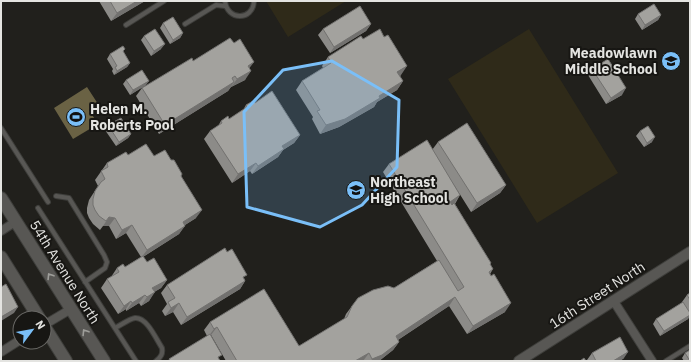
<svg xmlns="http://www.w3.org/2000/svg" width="691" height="362" viewBox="0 0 691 362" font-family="'IBM Plex Sans',sans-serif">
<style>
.green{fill:#2f2a19}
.water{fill:#6a6244}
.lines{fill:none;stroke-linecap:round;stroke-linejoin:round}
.service-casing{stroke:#3e3e3b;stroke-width:6}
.minor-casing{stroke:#3e3e3b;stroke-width:10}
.tertiary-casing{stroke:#3e3e3b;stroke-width:12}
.secondary-casing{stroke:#3e3e3b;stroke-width:14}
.service{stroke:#585754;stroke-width:4}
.minor{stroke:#585754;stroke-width:8}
.tertiary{stroke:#585754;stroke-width:10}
.secondary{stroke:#585754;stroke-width:12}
.wall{fill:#8c8b88}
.shaded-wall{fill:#72716f}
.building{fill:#a3a29e;stroke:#72716f}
.oneway{stroke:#9e9e9a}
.marked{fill:#7abff8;fill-opacity:0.2;stroke:#7abff8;stroke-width:3;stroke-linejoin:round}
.labels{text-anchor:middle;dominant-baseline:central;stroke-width:4;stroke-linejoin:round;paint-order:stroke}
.poi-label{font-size:14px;font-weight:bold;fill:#e4e4e1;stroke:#171613;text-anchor:start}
.street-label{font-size:14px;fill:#e4e4e1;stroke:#171613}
</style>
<rect width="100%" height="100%" fill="#21201c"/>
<path class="green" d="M266,1H346L288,37Z
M529,29L618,173L537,223L448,79Z"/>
<path class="water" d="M87,87L98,104L89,110L98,124L73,139L54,108Z"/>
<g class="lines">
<defs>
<path id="service" d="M225,1C227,21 253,21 254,1
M185,24L216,5L225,6
M126,25L164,1
M1,128L48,202
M56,196L69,198L104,255L107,262L105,268L85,282
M38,208L136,361
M115,328C121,325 129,319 135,318C147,317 156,339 162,348C163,354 161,357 156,361
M666,361L690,346"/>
<path id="minor" d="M1,231L15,222
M613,300L652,361
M44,325L71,309
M1,352L20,340"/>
<path id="tertiary" d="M519,361L690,252"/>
<path id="secondary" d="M1,198L104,361
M1,257L39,318
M44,326L66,361"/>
</defs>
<use href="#service" class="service-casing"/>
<use href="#minor" class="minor-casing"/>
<use href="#tertiary" class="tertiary-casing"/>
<use href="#secondary" class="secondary-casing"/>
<use href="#service" class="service"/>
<use href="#minor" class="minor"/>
<use href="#tertiary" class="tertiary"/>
<use href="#secondary" class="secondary"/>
</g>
<path class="wall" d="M99,1H145L111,21Z
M638,14L661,15L658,20L642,30L635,19Z
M163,23L183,33L180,38L170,44L160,28Z
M371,24L366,31L330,53L318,35L323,29Z
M144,36L161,49L151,56L141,40Z
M363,39L401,75L400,76L403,81L397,90L377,102L374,107L339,127L320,134L312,119L313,117L296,90L302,81L323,68L322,66L328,57Z
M125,49L123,51L130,63L127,67L114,75L112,71L113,69L107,59L110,54Z
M193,61L249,69L245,80L231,87L228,91L159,134L136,96L142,88Z
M592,69L622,95L606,104L588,75Z
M126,80L146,85L130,95L123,84Z
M255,103L300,135L294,143L283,150L278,157L252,174L250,171L232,183L204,139L210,131L218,126L221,121L229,119L243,110L246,105Z
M108,125L131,134L128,138L116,146L105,130Z
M640,131L652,142L644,147L636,136Z
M438,142L506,185L500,193L471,212L449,177L460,195L455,204L493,269L490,274L505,312L467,334L449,306L398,340L399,342L393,350L379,361H226L211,335L207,336L204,330L210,322L299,346L344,319L346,314L352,306L394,288L437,261L383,172L389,164L432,150Z
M128,155L154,156L181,176L196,218L185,225L179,234L143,257L147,262L167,280L161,288L154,292L149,301L141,306L139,303L126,311V309L118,314L101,288L107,279L111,277L117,268L125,267L141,257L126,233L116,239L109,226H103L100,230L93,224L89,218L87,213V208L89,200L98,186L95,180L107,163Z
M244,278L245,281L240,289L181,325L173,312L165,316L162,311L167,304L161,293L167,285Z
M690,293V315L688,319L660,336L653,324L656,319L683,303L682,302L687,295Z
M592,353L624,358L620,361H588L587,360Z
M685,353L690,361H684L682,358Z"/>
<path class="shaded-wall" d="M137,1H145L111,21L117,13Z
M661,15L658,20L642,30L645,25Z
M371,24L366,31L330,53L334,47Z
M183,33L180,38L170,44L173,40Z
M165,44L161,49L151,56L154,51Z
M254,62L248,70V66Z
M130,63L127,67L114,75L117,71Z
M407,66L401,75L392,81L397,72Z
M251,71L245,80L231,87L237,79Z
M149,81L146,85L130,95L133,90Z
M403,81L397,90L377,102L374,107L339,127L320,134L326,125L379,96Z
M234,82L228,91L159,134L165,125Z
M626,88L622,95L606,104L611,98Z
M131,134L128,138L116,146L119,142Z
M300,135L294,143L283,150L278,157L252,174L258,166L282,146Z
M655,137L652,142L644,147L647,143Z
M256,163L250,171L232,183L238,174Z
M506,185L500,193L471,212L477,203Z
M460,195L454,204L444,210L450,202Z
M202,210L196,218L177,230L183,222Z
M109,217L115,218L109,226H103Z
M132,225L126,233L116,239L122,230Z
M185,226L179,234L141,258L147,250Z
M167,280L161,288L146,297L152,288Z
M245,281L240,289L181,325L187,317Z
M155,292L149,301L141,306L147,297Z
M145,295L139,303L126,311L132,303Z
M455,297L449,306L390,345L396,336Z
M131,301L126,309L118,314L124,306Z
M179,303L173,312L165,316L171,308Z
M511,303L505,312L467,334L473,326Z
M18,307L14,313L1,321V317Z
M690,315L688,319L660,336L664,331Z
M217,327L211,335L208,337L214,329Z
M399,342L393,350L379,361H371L372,359Z
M628,352L624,358L620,361H613Z
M369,353L363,361H355Z"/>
<path class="building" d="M110,1H137L117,13Z
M654,4L661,15L645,25L638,14Z
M360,6L371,24L334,47L323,29Z
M173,17L183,33L173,40L163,23Z
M155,29L165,44L154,51L144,36Z
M380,29L384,37L388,35L407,66L397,72L403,81L379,96L380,98L345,119L326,125L317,111L320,110L302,81L331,63L328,57L361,36L363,39Z
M230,38L234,43L240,39L254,62L248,66L251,71L237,79L235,76L232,78L234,82L165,125L142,88L192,58L193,61Z
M123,46L125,49L123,51L130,63L117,71L115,67L117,66L110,54Z
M608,59L626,88L611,98L592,69Z
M142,70L149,81L133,90L126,80Z
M272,91L300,135L282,146L284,149L258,166L256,163L238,174L210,131L222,123L221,121L228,116L229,119L247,107L246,105L253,101L255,103Z
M121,118L131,134L119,142L108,125Z
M467,123L506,185L477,203L438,142Z
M648,126L655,137L647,143L640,131Z
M427,140L460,195L450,202L452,205L454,203L491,263L490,264L493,269L489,272L491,276L494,274L511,303L473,326L455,297L396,336L399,342L382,355L372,359L369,353L355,361H237L217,327L214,329L210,322L264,289L299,346L347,317L352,306L358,298L373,290L388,286L394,288L439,260L458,291L464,287L389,164Z
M146,144L154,156L165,150L171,160H174L182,174L181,176L202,210L183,222L185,226L147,250L132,225L122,230L115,218L109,217L106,221L99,216L95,210L93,205V199L95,191L101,182L105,179L101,171L108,167L107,163L126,152L128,155Z
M225,248L227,252L232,249L247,275L243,277L245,281L187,317L179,303L171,308L168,302L175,298L167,285Z
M143,256L147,262L154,258L167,280L152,288L155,292L147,297L145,295L132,303L131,301L124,306L107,279L119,272L117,268L123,264L125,267Z
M6,284L18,307L1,317V287Z
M690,293V300L687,295Z
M683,302L690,313V315L664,331L656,319Z
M210,334L222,355L218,357L220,361H170L169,359Z
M620,337L628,352L613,361H596L592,353Z
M690,350V361L685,353Z
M584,358L586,361H580Z"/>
<defs><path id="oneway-chevron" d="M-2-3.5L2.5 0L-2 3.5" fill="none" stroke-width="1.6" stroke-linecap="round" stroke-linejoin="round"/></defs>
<g class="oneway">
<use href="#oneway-chevron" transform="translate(50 276) rotate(-122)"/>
<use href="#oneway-chevron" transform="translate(85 332) rotate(-122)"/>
</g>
<path class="marked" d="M332,61L399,100L397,167L362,205L320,227L247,207L244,112L283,70Z"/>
<defs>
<symbol id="school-disc" viewBox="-11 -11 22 22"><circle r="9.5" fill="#7abff8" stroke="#171613"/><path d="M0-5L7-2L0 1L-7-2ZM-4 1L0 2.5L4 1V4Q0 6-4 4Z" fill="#111"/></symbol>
<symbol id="stadium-disc" viewBox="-11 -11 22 22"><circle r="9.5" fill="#7abff8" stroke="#171613"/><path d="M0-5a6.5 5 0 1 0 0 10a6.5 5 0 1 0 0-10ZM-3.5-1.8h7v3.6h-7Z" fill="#111"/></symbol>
</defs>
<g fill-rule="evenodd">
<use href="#school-disc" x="660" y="50" width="22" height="22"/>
<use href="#stadium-disc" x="65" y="106" width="22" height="22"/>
<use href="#school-disc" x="345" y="179" width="22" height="22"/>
</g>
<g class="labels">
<g class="poi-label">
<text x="657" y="53" text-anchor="end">Meadowlawn<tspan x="657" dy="16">Middle School</tspan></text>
<text x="90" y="109">Helen M.<tspan x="90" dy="16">Roberts Pool</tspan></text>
<text x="370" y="182">Northeast<tspan x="370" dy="16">High School</tspan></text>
</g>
<g class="street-label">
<text transform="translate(65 272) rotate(58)">54th Avenue North</text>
<text transform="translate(597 295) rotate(-33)">16th Street North</text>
</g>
</g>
<rect width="691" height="362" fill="none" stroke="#e4e4e1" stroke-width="4"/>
<g transform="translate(32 330) rotate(58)"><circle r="19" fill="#171613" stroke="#696865"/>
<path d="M0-3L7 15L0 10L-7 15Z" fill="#7abff8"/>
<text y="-6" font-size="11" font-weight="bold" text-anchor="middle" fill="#e4e4e1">N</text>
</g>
</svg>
